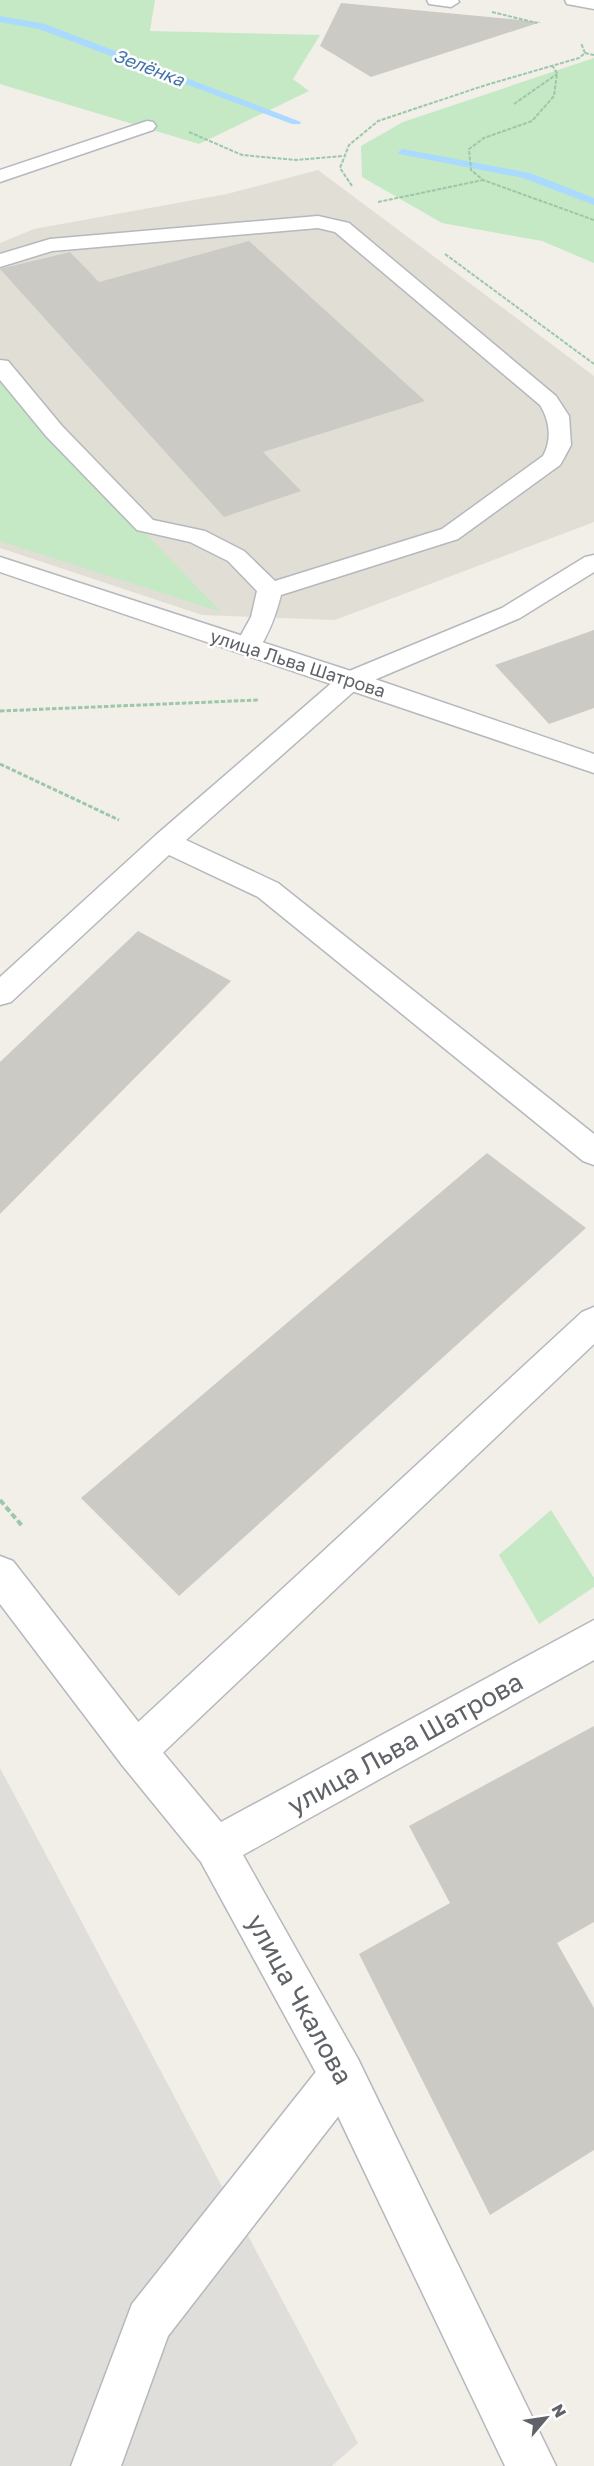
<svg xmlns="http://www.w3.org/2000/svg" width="594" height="2466" viewBox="0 0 594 2466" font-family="'Golos Text',sans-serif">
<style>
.industrial{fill:#e0deda}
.education{fill:#e1ded6}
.green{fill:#c5e8c5}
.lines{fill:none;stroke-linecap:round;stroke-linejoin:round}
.stream{fill:#aadaff;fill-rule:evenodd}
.building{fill:#cccac5}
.service-casing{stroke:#b5b8bc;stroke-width:3}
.minor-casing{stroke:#b5b8bc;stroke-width:3}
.path-far2{stroke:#9cc7a9;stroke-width:2;stroke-dasharray:4 1.5;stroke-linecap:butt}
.path-far1{stroke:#9cc7a9;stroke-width:3;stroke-dasharray:4.5 2;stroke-linecap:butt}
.path{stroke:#9cc7a9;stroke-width:4;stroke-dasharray:6 3;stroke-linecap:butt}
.service{fill:#fff;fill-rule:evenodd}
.minor{fill:#fff;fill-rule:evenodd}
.labels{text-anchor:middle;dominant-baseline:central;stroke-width:5;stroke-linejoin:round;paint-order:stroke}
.far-water-label{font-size:18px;font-style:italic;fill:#4174aa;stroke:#fff}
.far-street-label{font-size:18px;fill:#5f6368;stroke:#fff}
.near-street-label{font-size:26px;fill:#5f6368;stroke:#fff}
</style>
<rect width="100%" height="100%" fill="#f1efe8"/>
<path class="industrial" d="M0,1768L358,2443L332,2466H0Z"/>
<path class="education" d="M318,170L594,376V522L335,620L202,615L0,548V243L34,229L227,194Z"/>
<path class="green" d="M0,0H155L150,31L320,35L293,79L309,91L199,144L0,84Z
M594,58V263L542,241L442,223L362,177L361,146L403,122Z
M0,381L221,612L0,541Z
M551,1510L594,1578V1587L539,1624L499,1555Z"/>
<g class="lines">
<path class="stream" d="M0,16L45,24L301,122L300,124H292L39,29L0,22Z
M403,149L530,173L594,198V205L523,178L399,154L398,152Z"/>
</g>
<path class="building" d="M341,3L541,22L371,77L320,46Z
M249,241L425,401L263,452L301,491L224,517L0,269L70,252L99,282Z
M594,630V708L549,724L495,665Z
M138,931L231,981L0,1214V1062Z
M487,1153L586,1228L179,1596L81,1498Z
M594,1726V1922L557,1943L594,2008V2150L490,2215L359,1954L450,1903L409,1826Z"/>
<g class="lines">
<defs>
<path id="service" d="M427,0H458L459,2L451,7L429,4Z
M147,121L153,122L156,126L153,130L0,182V170Z
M318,216L349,223L556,396L569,416L571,445L563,460L560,465L458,539L281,595C276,615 269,634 257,652L248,654L239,652L235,646L251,617L257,591L228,561L190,542L137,530L46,436L0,380V360L8,361L62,426L153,520L205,531L244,551L275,581L442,529L543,456C552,440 550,421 540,405L335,232L318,228L52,251L0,267V254L50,239Z
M594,555V572L520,618L360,686L186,840L278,883L594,1134V1165L583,1161L258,897L169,855L11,1002L0,1005V977L156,835L342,674L502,608L585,557Z
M594,1307V1344L150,1765L136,1771L122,1765L116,1751L122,1737L582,1312Z
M342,2053L358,2059L364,2075L358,2091L168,2336L121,2466H71L132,2304L326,2059Z"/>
<path id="minor" d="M565,0H594V9L567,4Z
M0,557L360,674L594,754V773L0,572Z
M0,1556L13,1561L150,1737L221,1822L594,1620V1660L243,1855L358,2059L556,2466H505L326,2091L201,1862L122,1765L0,1604Z"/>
</defs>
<use href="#service" class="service-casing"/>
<use href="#minor" class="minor-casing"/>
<path class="path-far2" d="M492,12L537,23
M585,53L594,55
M552,65L557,73L554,96L532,121L484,138L469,149L471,170L483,180L594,220
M514,104L557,74
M189,132L242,155L296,160L343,156
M352,186L340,168L349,145L378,121L486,85L579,58L585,53L581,43
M378,202L483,180
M445,254L594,364"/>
<path class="path-far1" d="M0,711L258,700
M0,764L119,820"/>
<path class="path" d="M0,1500L23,1527"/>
<use href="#service" class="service"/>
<use href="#minor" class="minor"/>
</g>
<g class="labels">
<g class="far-water-label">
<text transform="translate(149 67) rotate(21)">Зелёнка</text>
</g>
<g class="far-street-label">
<text transform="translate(298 663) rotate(18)">улица Льва Шатрова</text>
</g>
<g class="near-street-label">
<text transform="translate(405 1743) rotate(-29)">улица Льва Шатрова</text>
<text transform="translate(300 1999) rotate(61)">улица Чкалова</text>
</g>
</g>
<g transform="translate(546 2418) rotate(61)" stroke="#ffffff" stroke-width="4.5" paint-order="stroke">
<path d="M0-4.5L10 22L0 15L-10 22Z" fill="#5f6368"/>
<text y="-9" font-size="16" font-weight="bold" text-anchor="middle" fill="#5f6368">N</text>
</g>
</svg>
